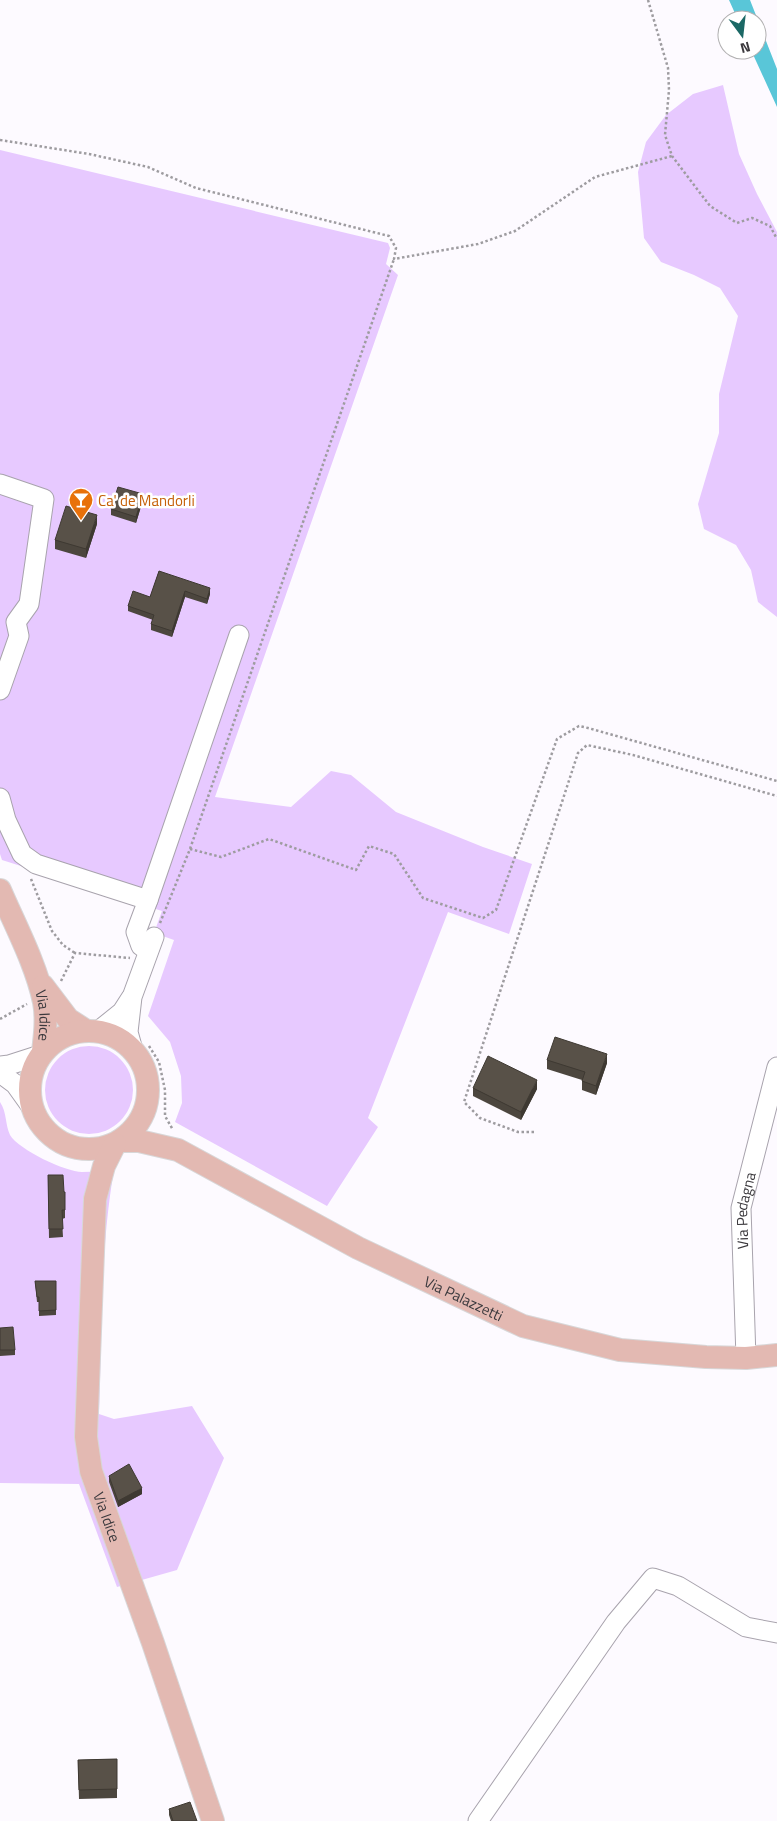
<svg xmlns="http://www.w3.org/2000/svg" width="777" height="1821" viewBox="0 0 777 1821" font-family="'Titillium Web',sans-serif">
<style>
.green{fill:#e7c9ff}
.water{fill:#59c6d8}
.lines{fill:none;stroke-linecap:round;stroke-linejoin:round}
.minor-casing{stroke:#a8a3ad;stroke-width:21}
.major-casing{stroke:#d8d7d8;stroke-width:24}
.path{stroke:#9e9ca0;stroke-width:2.5;stroke-dasharray:2.5 2.5;stroke-linecap:butt}
.minor{stroke:#fff;stroke-width:19}
.major{stroke:#e3b9b2;stroke-width:22}
.wall{fill:#4c463e}
.shaded-wall{fill:#3e3932}
.building{fill:#585148;stroke:#3e3932}
.labels{text-anchor:middle;dominant-baseline:central;stroke-width:5;stroke-linejoin:round;paint-order:stroke}
.food-label{font-size:15px;fill:#c56008;stroke:#fff;text-anchor:start}
.street-label{font-size:15px;fill:#3b393d;stroke:#fff}
</style>
<rect width="100%" height="100%" fill="#fdfaff"/>
<path class="green" d="M723,85L739,154L757,194L777,232V617L758,602L751,570L736,545L704,529L698,504L719,433V394L738,316L720,288L694,275L661,262L644,238L638,172L646,142L666,115L693,94Z
M0,150L388,243L390,248L386,264L398,275L215,797L291,807L331,771L351,775L396,812L483,847L532,864L509,934L448,912L368,1118L378,1127L327,1206L175,1122L182,1103L181,1076L170,1042L148,1016L174,940L154,933L162,911L2,860L0,854Z
M45 1090a44 44 0 1 1 88 0a44 44 0 1 1-88 0Z
M0,1102C7,1112 5,1125 10,1135C19,1150 66,1172 82,1172C93,1172 104,1171 114,1170C100,1250 102,1333 99,1414L114,1419L192,1406L224,1458L177,1570L117,1587L79,1484L0,1483Z"/>
<path class="water" d="M729,0H750L777,69V107L751,50H757V20H738Z"/>
<g class="lines">
<defs>
<g id="minor">
<path d="M0,484L44,499L29,604L16,622L19,636L0,690"/>
<path d="M0,798L6,820L22,854L36,864L148,900L136,932L141,946L148,950"/>
<path d="M148,900L239,635"/>
<path d="M97,1032L122,1012L131,998"/>
<path d="M133,1050L128,1032L132,997L154,937"/>
<path d="M0,1066L9,1065L40,1055"/>
<path d="M0,1073L15,1084L30,1105"/>
<path id="s1" d="M746,1358L741,1208L777,1067"/>
<path d="M478,1821L616,1622L653,1578L678,1586L746,1627L777,1633"/>
</g>
<g id="major">
<path id="s2" d="M0,890C15,925 36,964 44,1002C47,1018 45,1035 43,1052"/>
<path d="M43,986L68,1019L85,1030"/>
<circle cx="89" cy="1090" r="59"/>
<path id="s3" d="M120,1141H139L178,1150L358,1248L523,1326L620,1350L706,1357L746,1358L777,1355"/>
<path id="s4" d="M115,1144L104,1166L95,1199L86,1437L91,1471L153,1643L213,1821"/>
</g>
</defs>
<use href="#minor" class="minor-casing"/>
<use href="#major" class="major-casing"/>
<path class="path" d="M648,0L668,68L669,90L665,135L672,156L710,206L737,223L752,218L770,226L777,239
M0,140L89,154L148,167L196,188L389,236L396,248L394,259L478,244L515,231L595,177L672,156
M190,849L221,857L269,839L356,870L369,846L394,854L423,898L483,918L496,910L557,739L579,726L588,728L777,781
M31,879L52,931L63,945L75,953
M160,923L190,849L394,259
M61,981L75,953L130,958
M0,1019L27,1004
M149,1046L159,1062L165,1090V1116L173,1130
M534,1132H518L480,1118L464,1102L578,753L587,745L633,755L777,796"/>
<use href="#minor" class="minor"/>
<use href="#major" class="major"/>
</g>
<path class="wall" d="M143,500L136,523L111,515V509Z
M97,524L86,558L55,549V540Z
M159,571L210,594L207,604L185,597L172,637L151,630V624L153,620L128,611V606L150,597Z
M547,1060L607,1063L596,1095L582,1090V1080L547,1069Z
M473,1088L537,1089L521,1120L473,1096Z
M48,1175L64,1192H65V1218L62,1219L63,1237L49,1238Z
M35,1281H56V1315L39,1316V1302H37Z
M0,1328L15,1350V1355L0,1356Z
M109,1476L142,1494L118,1507L109,1482Z
M117,1759V1798L79,1799L78,1760Z
M169,1809L197,1821H171L169,1815Z"/>
<path class="shaded-wall" d="M143,494V500L136,523V517Z
M97,515V524L86,558V549Z
M210,588V594L207,604V599Z
M185,591V597L172,637V631Z
M607,1054V1063L596,1095V1086Z
M537,1080V1089L521,1120V1112Z
M142,1488V1494L118,1507V1501Z"/>
<path class="building" d="M118,487L143,494L136,517L111,509Z
M66,506L97,515L86,549L55,540Z
M159,571L210,588L207,599L185,591L172,631L151,624L154,615L128,606L133,591L150,597Z
M555,1037L607,1054L596,1086L582,1081L585,1072L547,1060Z
M488,1056L537,1080L521,1112L473,1088Z
M48,1175H63L64,1192H65V1210H62L63,1229H49Z
M35,1281H56V1310L39,1311V1297H37Z
M13,1327L15,1350H0V1328Z
M129,1464L142,1488L118,1501L109,1476Z
M117,1759V1789L79,1790L78,1760Z
M190,1802L197,1821H173L169,1809Z"/>
<defs>
<symbol id="bar-pin" viewBox="-11 -11 22 30"><path d="M0 17L-7.5 6A9.5 9.5 0 1 1 7.5 6Z" fill="#e8710a" stroke="#fff"/><path d="M-6-5H6L.8 .8V4.5H3.5V6h-7V4.5H-.8V.8Z" fill="#fff"/></symbol>
</defs>
<g fill-rule="evenodd">
<use href="#bar-pin" x="67" y="486" width="28" height="38"/>
</g>
<g class="labels">
<g class="food-label">
<text x="98" y="500">Ca' de Mandorli</text>
</g>
<g class="street-label">
<text stroke="none"><textPath href="#s2" startOffset="134">Via Idice</textPath></text>
<text stroke="none"><textPath href="#s1" startOffset="148">Via Pedagna</textPath></text>
<text stroke="none"><textPath href="#s3" startOffset="381">Via Palazzetti</textPath></text>
<text stroke="none"><textPath href="#s4" startOffset="380">Via Idice</textPath></text>
</g>
</g>
<g transform="translate(742 35) rotate(165)"><circle r="24" fill="#ffffff" stroke="#b1b0b1"/>
<path d="M0-4L9 19L0 12L-9 19Z" fill="#1b6865"/>
<text y="-8" font-size="14" font-weight="bold" text-anchor="middle" fill="#3b393d">N</text>
</g>
</svg>
